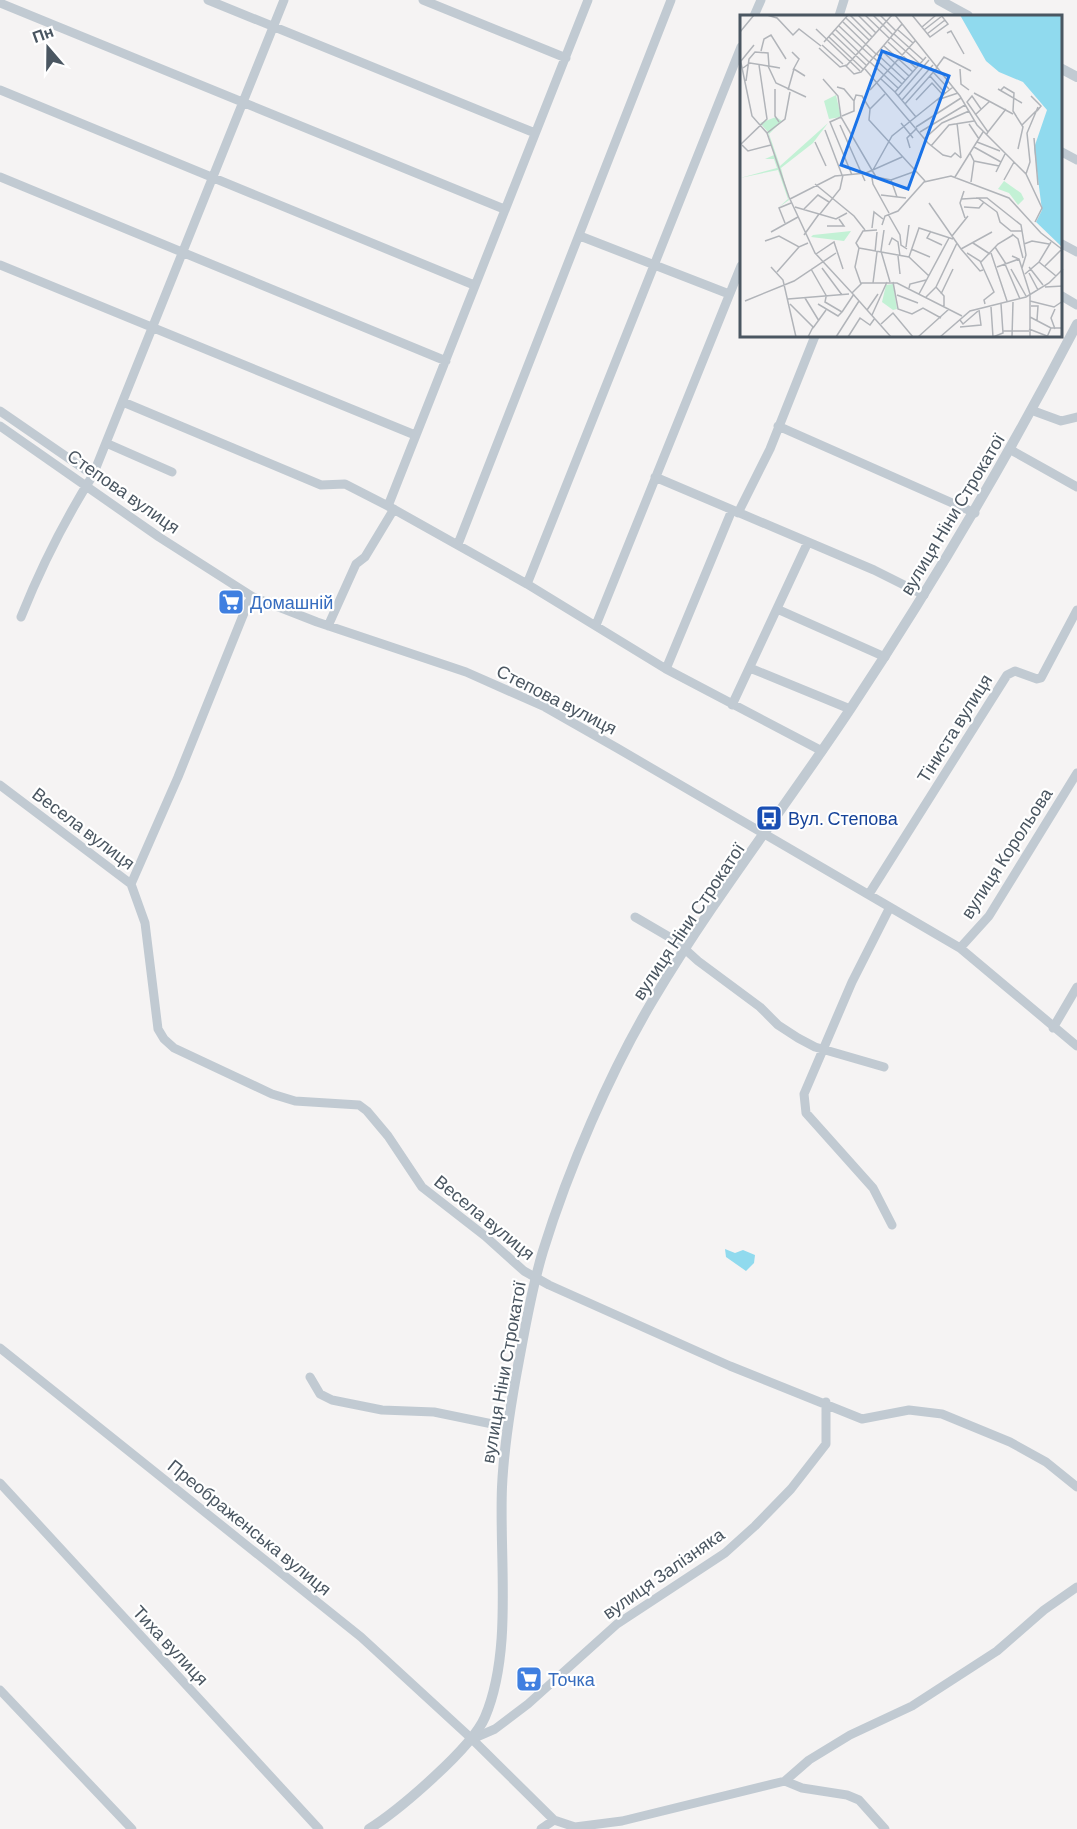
<svg xmlns="http://www.w3.org/2000/svg" width="1077" height="1829" viewBox="0 0 1077 1829" font-family="Barlow,sans-serif">
<style>
.water{fill:#90daee}
.lines{fill:none;stroke-linecap:round;stroke-linejoin:round}
.minor{stroke:#c1cad2;stroke-width:9}
.tertiary{stroke:#c1cad2;stroke-width:10}
.labels{text-anchor:middle;dominant-baseline:central;stroke-width:4.5;stroke-linejoin:round;paint-order:stroke}
.street-label{font-size:18px;fill:#4a5661;stroke:#fff}
.shop-label{font-size:18px;fill:#366cbe;stroke:#fff;text-anchor:start}
.transit-label{font-size:18px;fill:#164399;stroke:#fff;text-anchor:start}
.inset-road{fill:none;stroke:#b1b4b9;stroke-width:1.5}
.view{fill:#1a73e8;fill-opacity:0.15;stroke:#1a73e8;stroke-width:3}
.inset-edge{fill:none;stroke:#4a5661;stroke-width:3}
</style>
<rect width="100%" height="100%" fill="#f5f3f3"/>
<path class="water" d="M725,1249L735,1253L743,1250L755,1255L754,1263L746,1271L726,1257Z"/>
<g class="lines">
<path class="minor" d="M208,0L535,133
M423,0L566,58
M588,0L388,506L527,584L666,669L822,751
M0,3L504,209
M754,16L761,0
M839,16L844,0
M0,90L474,285
M1060,151L1077,160
M0,177L446,361
M580,236L729,294
M1060,243L1077,252
M0,265L415,435
M1060,295L1077,305
M123,402L321,485L345,484L388,506
M1031,410L1061,421L1077,417
M0,411L93,475
M0,426L159,537L253,597L317,622L466,672L545,707L617,748L960,948L1077,1046
M778,426L975,513
M106,443L172,472
M1011,450L1077,487
M655,477L874,570L924,595
M738,513L770,449L815,336
M458,544L671,0
M527,584L741,47
M777,609L885,657
M21,617C41,567 64,521 93,475L284,0
M596,625L741,266
M328,626L356,564L365,557L394,509
M750,668L850,709
M666,669L732,510
M732,705L808,542
M0,785L131,884L145,923L158,1029L164,1039L174,1048L272,1094L295,1101L359,1105L367,1111L388,1136L422,1187L485,1236L524,1271L549,1285L730,1366L862,1419L909,1410L942,1414L1010,1442L1046,1462L1077,1487
M131,884L178,777L248,603L253,597
M869,894L1007,675L1015,671L1037,679L1041,678L1077,610
M890,907L852,982L804,1094L806,1113L873,1188L892,1225
M635,917L676,941L698,961L760,1007L778,1025L798,1038L815,1047L884,1067
M960,948L989,916L1077,773
M1053,1028L1077,987
M0,1348L361,1637L472,1739L554,1820L575,1827L622,1821L785,1781L809,1760L850,1735L912,1706L997,1651L1044,1610L1077,1587
M310,1377L320,1394L332,1400L382,1410L434,1412L507,1427
M0,1483L319,1829
M0,1690L132,1829
M472,1739L495,1729L528,1704L617,1624L725,1553L755,1526L791,1489L826,1444V1402
M785,1781L802,1788L847,1795L859,1800L885,1829
M541,1829L554,1820"/>
<path class="tertiary" d="M939,0L968,16
M1060,68L1077,77
M369,1829C399,1810 472,1748 485,1717C513,1651 499,1559 502,1487C504,1444 511,1402 519,1360C526,1323 532,1287 543,1251C568,1170 610,1072 653,1000C713,899 786,806 851,708C933,584 1008,457 1077,324"/>
</g>
<defs>
<symbol id="supermarket-square" viewBox="-11 -11 22 22"><rect x="-9" y="-9" width="18" height="18" rx="4" fill="#3f7fe0" stroke="#fff"/><path d="M-6-5.5h2.5l.6 2H6L4.5 2H-2.5L-4.4-4H-6ZM-1.5 3.2a1.3 1.3 0 1 0 .1 0ZM3 3.2a1.3 1.3 0 1 0 .1 0Z" fill="#fff"/></symbol>
<symbol id="bus-square" viewBox="-11 -11 22 22"><rect x="-9" y="-9" width="18" height="18" rx="4" fill="#1a4fb4" stroke="#fff"/><path d="M-5-6H5V4H4V6H2V4H-2V6H-4V4H-5ZM-3.5-4V0h7V-4ZM-3.5 1.2v1.5H-2V1.2ZM2 1.2v1.5H3.5V1.2Z" fill="#fff"/></symbol>
</defs>
<g fill-rule="evenodd">
<use href="#supermarket-square" x="216" y="587" width="30" height="30"/>
<use href="#bus-square" x="754" y="803" width="30" height="30"/>
<use href="#supermarket-square" x="514" y="1664" width="30" height="30"/>
</g>
<g class="labels">
<g class="street-label">
<text transform="translate(124 491) rotate(35)">Степова вулиця</text>
<text transform="translate(952 514) rotate(-59)">вулиця Ніни Строкатої</text>
<text transform="translate(557 699) rotate(27)">Степова вулиця</text>
<text transform="translate(954 728) rotate(-58)">Тіниста вулиця</text>
<text transform="translate(84 828) rotate(37)">Весела вулиця</text>
<text transform="translate(1006 853) rotate(-57)">вулиця Корольова</text>
<text transform="translate(688 921) rotate(-56)">вулиця Ніни Строкатої</text>
<text transform="translate(485 1217) rotate(39)">Весела вулиця</text>
<text transform="translate(503 1372) rotate(-80)">вулиця Ніни Строкатої</text>
<text transform="translate(250 1527) rotate(39)">Преображенська вулиця</text>
<text transform="translate(663 1573) rotate(-35)">вулиця Залізняка</text>
<text transform="translate(171 1645) rotate(47)">Тиха вулиця</text>
</g>
<g class="shop-label">
<text x="250" y="602">Домашній</text>
<text x="548" y="1679">Точка</text>
</g>
<g class="transit-label">
<text x="788" y="818">Вул. Степова</text>
</g>
</g>
<g transform="translate(740 15)">
<rect width="322" height="322" fill="#f5f3f3"/>
<path d="M96,80L101,102L89,104L84,86ZM36,102L42,106L29,119L40,151L88,108L73,128L41,153L49,185L39,192L48,184L38,155L0,163L37,153L34,144H25L34,140L28,117L20,108ZM264,166L281,178L284,184L278,190L269,178L258,174ZM111,216L104,226L71,222L73,220ZM153,269L157,294L153,295L142,287L146,270Z" fill="#c3f1d5"/>
<path d="M220,0H322V232L296,207L302,195L294,133L307,95L283,67L259,57L246,46Z" fill="#90daee"/>
<path class="inset-road" d="M27,0L37,3L53,20L59,14L81,31M110,0L132,22M118,0L136,18M125,0L150,24M133,0L153,20M140,0L156,16M155,0L220,81L237,110L286,159L302,193L295,207M172,0L190,22L208,9L201,0M106,3L129,25M103,7L136,39M99,11L133,43M182,12L196,0M76,14L120,56M95,14L129,47M158,15L173,28M184,15L202,1M0,17L14,0M92,18L126,50M207,18L211,16L224,39M154,19L183,45M187,19L205,5M89,22L124,55M151,23L180,49M84,27L108,0M148,27L176,53M82,30L103,49M144,31L173,57M79,33L100,52L107,50L152,0M141,35L169,61M21,36L24,24L31,20L46,44M52,37L59,44L53,55M137,39L165,65M0,43L12,101L27,118L49,182L75,238L112,278L122,268H157L222,301M134,43L162,69M1,46L14,30M130,47L158,73M105,50L114,59L121,57L162,9M3,53L10,48L28,51L36,68L66,82M196,53L204,42L231,56M125,54L188,128L203,140L211,142L215,138L221,143M220,54L221,69L229,75M193,57L209,74M190,61L205,78M83,64L98,81L101,102L136,162L151,165L176,156M141,64L155,77M6,66L9,44L15,37L28,38L29,51L40,53M97,72L104,74L114,86L116,80L122,81L130,94L129,105L185,166M35,74V101L39,107M258,74L282,88M48,75L54,54L65,61M130,75L175,26M261,75L264,72L274,78L273,96L283,112L278,134M234,78L273,99M158,81L189,45M291,81L301,91L297,96M162,85L193,50M176,85L192,68L203,80M197,85L218,78M165,89L197,53M130,94L145,79M241,94L232,81L227,87L248,117L246,120M235,100L250,86M102,101L114,96V86M101,102L90,107L112,160M176,102L155,77L186,42M161,108L173,123M217,108L221,143M229,109L239,124M100,110L125,166M282,110L298,94M176,112L221,83M85,115L102,160M180,117L225,90M248,117L266,94M27,118L45,104L50,77M294,123L298,170M184,124L202,108L229,96M75,127L86,151M237,127L260,136M0,130L27,104L19,50M2,130L8,136L31,130M191,131L209,110L234,106M234,132L261,147M170,133L167,123L177,113M230,138L234,146L259,151M133,155L152,121L213,72M256,157L265,139M286,159L290,147L287,118L298,92M136,162L132,163L133,169L149,198M215,162L243,117M151,165L157,182M264,165L274,147M231,167L234,146M75,169L114,201L125,215M224,176L220,188L225,203M141,180L166,183M236,183H247L281,210L286,240L282,253M50,184L95,161L126,158L162,142M222,184L238,183L257,197M189,188L221,234L240,256L243,255M55,192L96,204L107,198M224,192L239,193L244,187M64,194L78,180L89,187M257,197L260,207L271,216H282M80,199L100,174L103,160M148,199L160,220L161,230L167,234M45,208L39,193L51,188M142,210L145,201L158,196L184,167L211,161L269,183L301,218L323,235M87,211H104L99,204M132,213L134,197L143,204M144,215L141,236L150,267M191,216L187,223L202,230M31,217L58,202M272,219L278,224L283,243M64,220L79,199M212,221L228,201M25,226L39,221L59,232L68,228M233,228L250,239M284,229L292,226L309,229M149,230L152,223L158,227L160,241M166,232L169,210M255,232L266,249M119,233L169,242M171,234L190,242M221,234L252,217M135,237L137,217M227,238L240,246L254,277L244,285L245,289M251,238L267,286M76,239L94,227L103,254M158,241L160,259M272,241L279,244L290,279M169,242L179,213L213,224M169,242L189,261M241,247L258,229L273,220M299,247L316,261M265,249L280,284M305,251L321,235M31,252L43,265L56,322M257,252L279,244M289,252L303,270M82,253L102,280M71,254L87,282M271,254L286,281M37,257L59,232M289,258L298,275M285,259L299,247L311,227M153,267L158,294L172,299L183,293L201,303M133,268L137,237M121,269L115,252L119,233L116,228L123,216L137,215M196,272L217,228M305,272L323,271M169,273L170,269L186,265M112,278L151,322M179,279L209,223M201,279L213,254M157,280L178,288M186,282L196,272L204,281V291M65,283L79,306M48,284L109,279M5,286L54,266L96,238M290,286L314,292L323,286M50,289L73,312L68,322M78,289L98,301L102,297L85,287L86,282M291,291H298L297,305M251,292L253,322L263,318L261,289M315,294L311,303L315,314M127,295L138,279M102,297L114,279M132,300L147,267M290,302L311,313M220,305L223,309L238,296M141,309L153,298L173,322M220,312L241,310L239,295M73,313L86,295M289,314L307,321M263,316H289M96,322L119,286M108,322L120,303L130,310L135,303M178,322L209,294M200,322L230,296L286,282L309,268L323,254M272,322L273,287M290,322V280M307,322L311,313H323"/>
<path class="view" d="M142,36L209,61L168,174L101,150Z"/>
<rect width="322" height="322" class="inset-edge"/>
</g>
<g transform="translate(48 48) rotate(340)" stroke="#ffffff" stroke-width="4.5" paint-order="stroke">
<path d="M0-4.5L10 22L0 15L-10 22Z" fill="#4a5661"/>
<text y="-9" font-size="16" font-weight="bold" text-anchor="middle" fill="#4a5661">Пн</text>
</g>
</svg>
